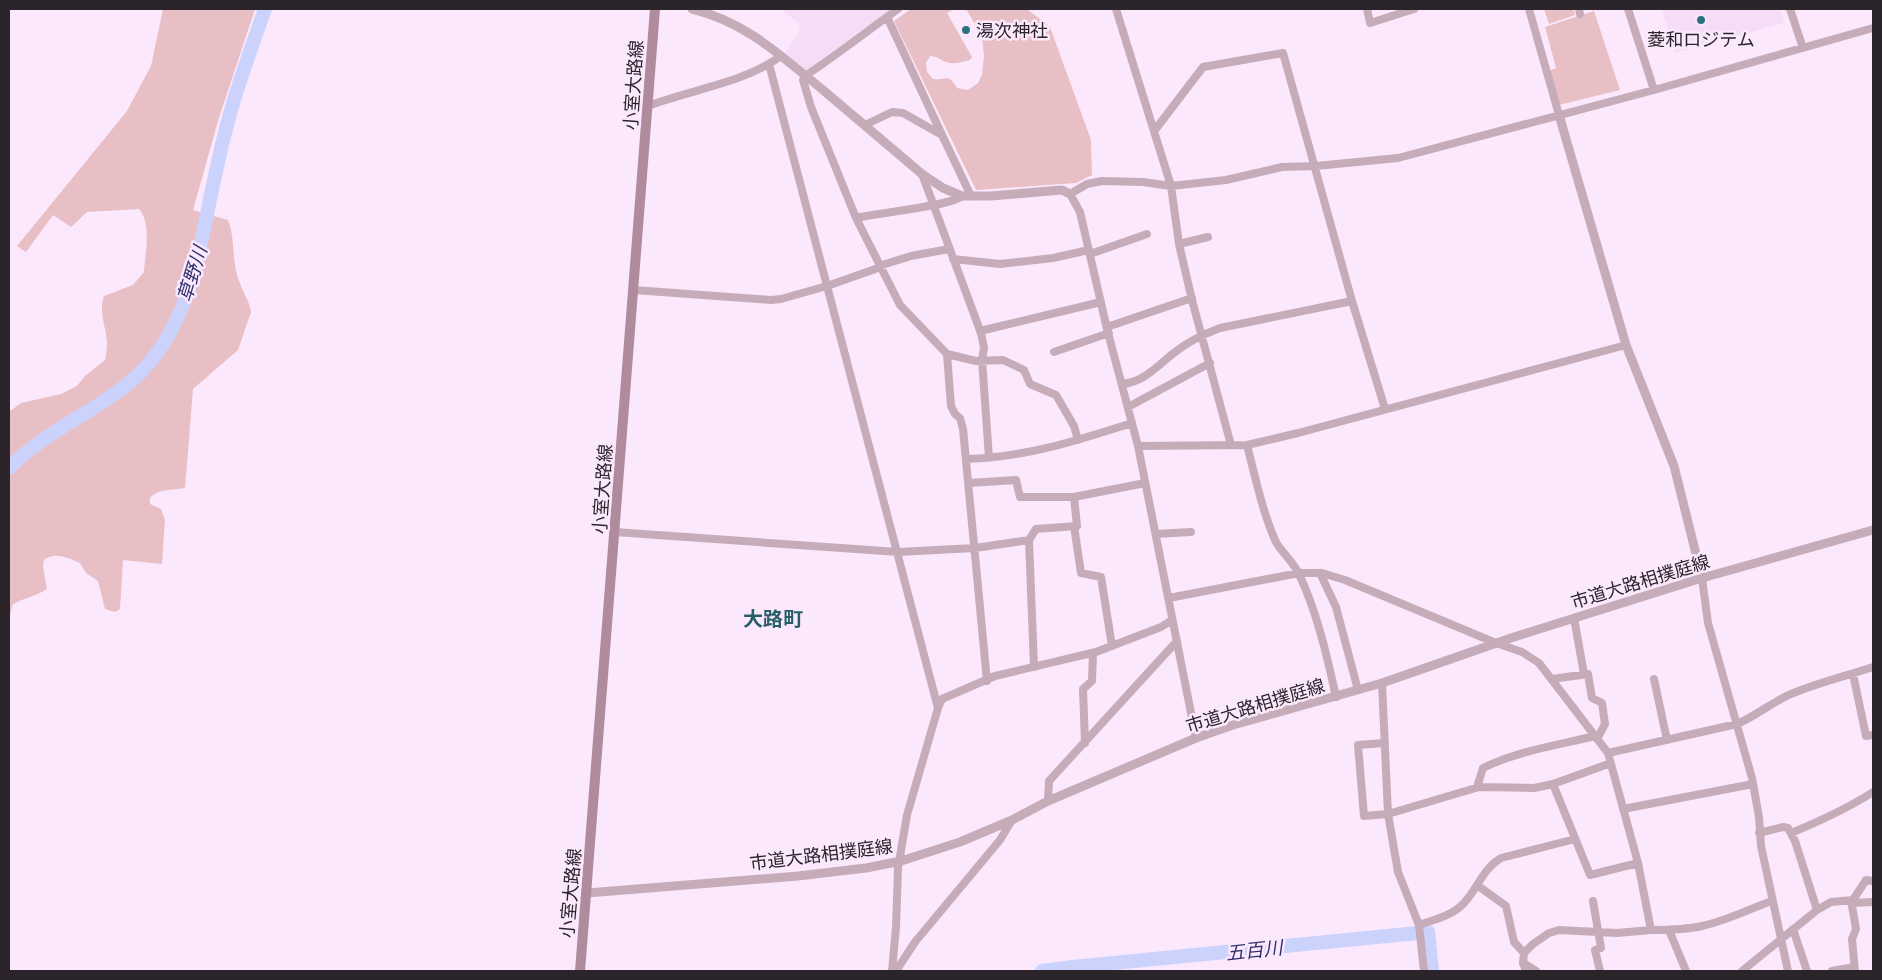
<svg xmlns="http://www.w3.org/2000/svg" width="1882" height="980" viewBox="0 0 1882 980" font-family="'Noto Sans','Noto Sans JP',sans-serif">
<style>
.built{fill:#f5dcf7}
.green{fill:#e8bfc4}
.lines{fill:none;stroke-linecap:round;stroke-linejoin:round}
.river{stroke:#cbd2fc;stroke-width:14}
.minor{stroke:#c5acb8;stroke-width:8}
.tertiary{stroke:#c5acb8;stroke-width:9}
.secondary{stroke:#af8b9d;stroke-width:10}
.poi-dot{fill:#2a727d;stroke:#fce8fd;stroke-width:2}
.labels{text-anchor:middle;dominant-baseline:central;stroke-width:5;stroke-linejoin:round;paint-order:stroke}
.poi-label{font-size:18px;fill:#2b242b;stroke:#fce8fd;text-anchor:start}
.street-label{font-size:18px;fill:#2b242b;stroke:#fce8fd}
.water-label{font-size:19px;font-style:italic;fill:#2e316d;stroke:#fce8fd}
.quarter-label{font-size:20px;font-weight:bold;fill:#265f67;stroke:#fce8fd}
</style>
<rect width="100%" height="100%" fill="#fce8fd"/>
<path class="built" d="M781,9H891L807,70L785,53L799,32L800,24Z
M1662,9H1780L1784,23L1675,53Z"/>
<path class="green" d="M163,9H255L218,121L193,210L228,220C236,240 231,263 240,283C243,293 250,302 251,312L238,350L193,389L185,488C173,490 157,489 150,498V504L161,509L165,520L162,564L123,560L120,609L115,612L105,609L98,581L86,573L80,563C68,558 55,551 44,560L43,566L47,589C36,596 25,598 13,604L9,619V412L21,403L61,394L77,386L85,376L105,360C106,355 107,349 107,344C107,328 98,313 104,296L133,285L144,272C145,253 152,224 139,209L87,212L71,227L53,215L26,252L17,246L127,111L151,66Z
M911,9H954L947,13L972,57L970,60C962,62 954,65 946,62C940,60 937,56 930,56L926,63L927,72L933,79C946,81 948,72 957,88L968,90L978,83L982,75L984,56L982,36L966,9H1027L1050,27L1091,140L1092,175L1076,183L976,190L894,21Z
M1544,9H1573L1575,15L1549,24Z
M1594,11L1620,90L1559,105L1546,72L1556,68L1545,27Z"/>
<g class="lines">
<path class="river" d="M9,468C46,430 99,411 138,375C186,328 198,261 210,199C216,172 221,146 228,121C238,83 252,46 265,9
M1042,971L1073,967L1428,932L1432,971"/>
<path class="minor" d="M898,9C867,31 837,55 805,76L803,80L811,107L856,218L900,305L947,354L976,361L1003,360L1024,370L1030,384L1056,395L1074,426L1078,440
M1116,9L1171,186L1179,244L1192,300L1231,445
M1367,9L1370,23L1414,9
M1529,9L1559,115
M1579,9L1580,14
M1628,9L1654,90
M1790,9L1803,48
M887,17L942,135
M648,106C692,89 742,84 781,56
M865,125L892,112L903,113L942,135L971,196
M1155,130L1203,67L1283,53L1352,301L1385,409
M922,174L981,333L984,348L982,359L989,458
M856,218C877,213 951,206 962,196
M1179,244L1208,237
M1090,254L1147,234
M953,259L1000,264L1053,258L1089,250
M879,266L911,256L949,249
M881,267L827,286L938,708
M634,290L771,300L781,299L827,286L769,64
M1107,327L1192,298
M980,331L1101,302
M1054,352L1109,333
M947,354L951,406L955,414L960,418L963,429L987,681
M1122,384C1145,382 1158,365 1175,352C1189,341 1204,334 1220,328L1352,301
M1128,407L1210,363
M1247,445C1255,476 1262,510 1275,540C1279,550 1293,561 1299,574C1317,612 1327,656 1336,697
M1138,446L1247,445L1298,433L1626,345
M967,459C1027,457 1075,441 1132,423
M969,483L1016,480L1020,497H1074
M1074,526L1081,573L1101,577L1112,646
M615,532L898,552L975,548L1029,540
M1156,534L1191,532
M1320,573L1336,607L1358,690
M1702,578L1708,623L1752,778L1759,817L1761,846L1788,971
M1169,598L1299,573H1322L1345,580L1496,643L1522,652L1539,663L1608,753L1638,863L1651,930C1668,930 1685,930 1702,926C1726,921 1749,909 1772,901
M1574,618L1584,674
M1034,667L1029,540L1036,529L1077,526L1074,497L1145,483
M1853,674L1866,736L1873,735
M1552,679L1588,674L1592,698L1602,703L1605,724L1597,739
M1654,679L1667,740
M1382,683L1388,814L1398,872L1419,925L1424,971
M1196,738L1138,446L1107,329L1080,212L1070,194L1087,184L1102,181L1143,182L1171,186L1226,180L1282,167L1316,166L1398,158L1654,90L1873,28
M1085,743L1083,689L1092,681L1093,653
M1384,743L1358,745L1364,816L1388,814L1479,787L1534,788L1553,784L1611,763
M1608,753L1737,724C1756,716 1772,702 1791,694C1817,683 1846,676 1873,667
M1553,784L1590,875L1638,863
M1477,787L1483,768C1517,751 1558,745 1595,736
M1048,801L1049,781L1177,641
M1623,809L1753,784
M1759,833L1783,827L1788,828L1795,841L1817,910
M1791,833C1820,821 1847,809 1873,792
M1477,885L1506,906L1514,942L1524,953
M1851,900L1856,929L1852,939L1855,971
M1593,901L1601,948L1595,950L1600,971
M1851,903L1873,902
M1419,925C1433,920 1450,916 1461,906C1477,891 1482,869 1501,858L1575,839
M1793,929L1807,971
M1669,930L1686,971
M1523,963L1536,971
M892,971L896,927L898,868L907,815L938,708L942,699L995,676L1096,652L1161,627L1172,620
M896,971L915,942L1000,840L1012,820
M1526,971L1523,963L1524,953L1533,944L1549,933L1559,930L1617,933L1651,930
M1742,971L1817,910L1831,902L1853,900L1866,880L1873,881
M1832,971L1854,967"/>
<path class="tertiary" d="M692,9C746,22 781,56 823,90C856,118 889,146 922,174L943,188L962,196H991L1062,190L1070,194
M1559,115L1626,345L1674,466L1702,578
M587,893L798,876L866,868L901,861L960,842L1012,820L1048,801L1196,738L1233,725L1382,683L1514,637L1702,578L1873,530"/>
<path class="secondary" d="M580,971L655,9"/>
</g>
<g class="poi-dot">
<circle cx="1701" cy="20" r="5"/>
<circle cx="966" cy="30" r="5"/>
</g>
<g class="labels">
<g class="poi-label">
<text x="976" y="30">湯次神社</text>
<text x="1701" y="39" text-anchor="middle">菱和ロジテム</text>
</g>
<g class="street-label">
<text transform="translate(633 85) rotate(-86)">小室大路線</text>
<text transform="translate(602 489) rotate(-86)">小室大路線</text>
<text transform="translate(1640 581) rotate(-17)">市道大路相撲庭線</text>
<text transform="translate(1255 705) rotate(-17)">市道大路相撲庭線</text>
<text transform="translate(821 854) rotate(-7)">市道大路相撲庭線</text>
<text transform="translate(570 893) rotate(-85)">小室大路線</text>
</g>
<g class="water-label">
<text transform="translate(192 274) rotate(-73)">草野川</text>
<text transform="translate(1254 950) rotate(-6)">五百川</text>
</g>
<g class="quarter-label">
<text x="773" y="618">大路町</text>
</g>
</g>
<rect width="1882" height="980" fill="none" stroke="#2b242b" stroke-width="20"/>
</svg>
